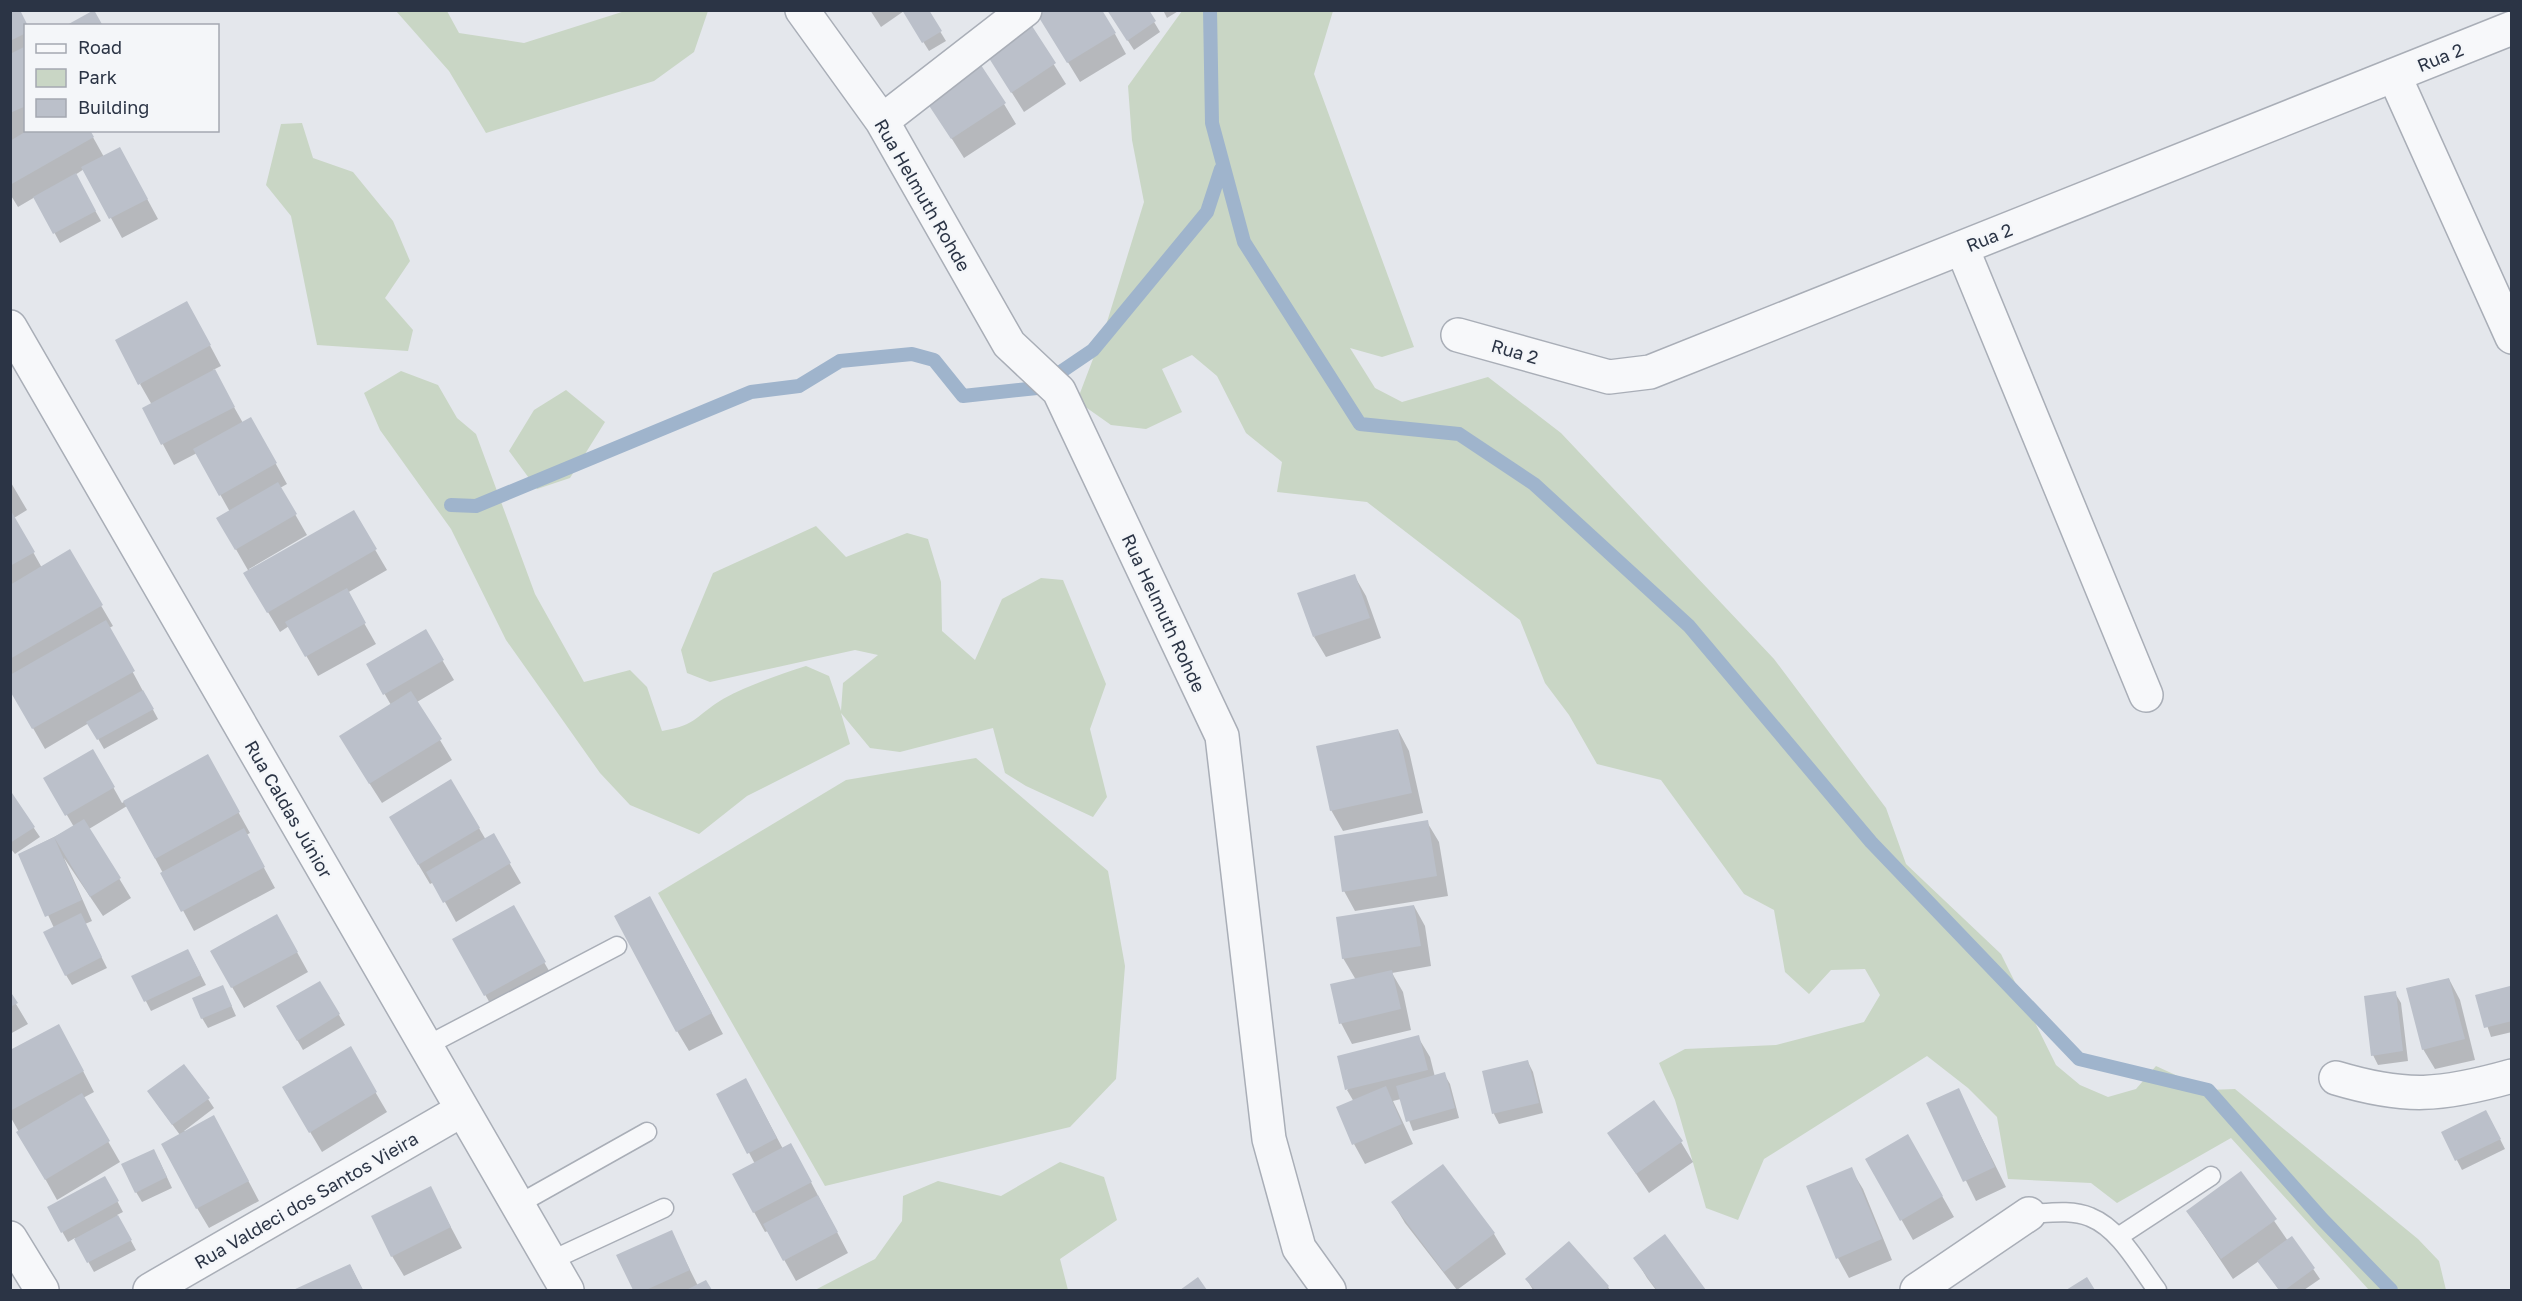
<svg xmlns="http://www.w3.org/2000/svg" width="2522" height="1301" viewBox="0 0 2522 1301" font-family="'Golos Text',sans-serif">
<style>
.green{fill:#c9d6c5}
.shadow{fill:#0003}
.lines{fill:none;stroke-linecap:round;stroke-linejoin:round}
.stream{stroke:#9fb4cc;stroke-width:14}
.building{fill:#bbc0ca}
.service-casing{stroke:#a9aeb7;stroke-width:21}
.minor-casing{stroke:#a9aeb7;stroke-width:36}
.tertiary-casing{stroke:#a9aeb7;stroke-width:36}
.service{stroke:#f7f8fa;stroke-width:18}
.minor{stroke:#f7f8fa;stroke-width:33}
.tertiary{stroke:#f7f8fa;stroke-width:33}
.labels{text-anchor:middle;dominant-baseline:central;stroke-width:4.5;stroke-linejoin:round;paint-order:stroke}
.street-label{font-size:18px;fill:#2b3445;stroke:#f4f6f9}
</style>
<rect width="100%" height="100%" fill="#e4e7ec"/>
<path class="green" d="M396,11H447L459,33L524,43L625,11H708L694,52L654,81L486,133L449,71Z
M1182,11H1333L1314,74L1414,347L1382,357L1350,348L1375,388L1402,402L1488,377L1561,433L1774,659L1886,808L1906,864L2001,954L2056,1065L2080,1085L2108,1097L2136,1089L2156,1066L2208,1090L2235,1089L2418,1239L2439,1261L2446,1290H2369L2231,1138L2117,1203L2091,1183L2008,1179L1997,1117L1968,1088L1927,1056L1764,1159L1738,1220L1706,1208L1675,1100L1659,1063L1685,1049L1776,1045L1864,1022L1880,995L1865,969L1831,970L1809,994L1785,972L1774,910L1744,894L1661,780L1597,764L1569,715L1545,683L1520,620L1367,502L1277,492L1282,462L1246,433L1217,376L1192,355L1162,369L1182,412L1146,429L1111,425L1077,401L1107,322L1144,202L1132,140L1128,86Z
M302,123L313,158L353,172L393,221L410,261L385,298L413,330L408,351L317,345L291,216L266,185L281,124Z
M401,371L438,385L457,418L476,434L535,594L584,682L630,670L647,687L662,731C698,725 696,715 723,699C749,685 778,675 806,666L829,676L841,711L843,683L878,655L855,650L710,682L687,673L681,650L713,573L816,526L846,557L907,533L928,539L941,582L942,631L975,660L1002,599L1041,578L1063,580L1106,684L1090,729L1107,797L1093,817L1026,786L1005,773L993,728L900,752L870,748L841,713L850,744L747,796L699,834L630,805L600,773L506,640L451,529L380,430L364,393Z
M566,390L605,422L570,478L537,489L509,451L534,410Z
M976,758L1108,871L1125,966L1116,1079L1070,1127L825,1186L658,893L846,780Z
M1060,1162L1104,1177L1117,1220L1060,1259L1068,1290H815L875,1259L902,1221L903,1196L938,1181L1001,1196Z"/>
<path class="shadow" d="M10,10L26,26V130H89L104,157L131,169L158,219L122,238L84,169L75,175L101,221L60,243L35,197L18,207L10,194Z
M870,10H927L946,41L929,51L904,11L881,27Z
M1108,10H1147L1160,32L1134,50Z
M1163,10H1180L1167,18Z
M1031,28L1066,84L1024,112L989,56Z
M1115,34L1126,54L1080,82L1052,36Z
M926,98L1004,104L1016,124L964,158Z
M198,323L221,366L213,370L243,423L262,439L287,484L280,488L307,535L249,569L250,571L353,512L387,570L347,593L376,644L318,676L289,626L280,632L245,574L249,572L218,518L230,512L197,453L174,465L144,409L152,405L140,384Z
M10,481L27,510L14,518L42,568L69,551L113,626L109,628L158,719L104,749L89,723L45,749L10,688Z
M1354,575L1366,596L1381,638L1326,657L1314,637Z
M425,631L454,680L417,702L452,760L382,803L352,756L391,705L368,665Z
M1398,730L1409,751L1423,813L1343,831L1331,810Z
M93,751L122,803L207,756L250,833L246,835L275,888L194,931L127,806L89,829L131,898L103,916L64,858L92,921L85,924L107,968L72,985L66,975L54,928L20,854L74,827L45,778Z
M451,781L486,840L493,835L521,883L456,922L434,882L430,884L402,837Z
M10,793L40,837L15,854L10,848Z
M1427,822L1439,842L1448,896L1355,911L1344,891Z
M1414,906L1425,926L1431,966L1392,973L1403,992L1411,1030L1352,1044L1341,1023L1356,980L1343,958Z
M513,908L556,983L497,1016L455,940Z
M277,916L308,972L244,1008L212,952Z
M661,918L723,1034L689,1051L677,1031Z
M193,960L206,985L151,1011L133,976Z
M2449,979L2460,1000L2475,1060L2435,1069L2423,1049Z
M320,983L345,1025L303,1050L278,1007Z
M223,987L236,1016L208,1028L202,1018Z
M2509,987L2512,992V1032L2491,1037L2477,996Z
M2395,993L2401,1003L2408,1061L2378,1065L2373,1055Z
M10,994L28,1024L10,1034Z
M1418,1037L1430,1057L1435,1077L1444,1074L1450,1084L1459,1118L1413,1131L1401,1099L1393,1101L1413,1144L1365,1164L1354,1144V1102L1347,1090Z
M70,1046L94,1092L83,1098L120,1162L57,1200L10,1116V1052Z
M350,1049L387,1112L322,1152L284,1088Z
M1528,1062L1533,1072L1543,1113L1499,1124L1494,1114L1484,1072Z
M1958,1090L2006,1187L1976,1201L1928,1104Z
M718,1094L757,1100L783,1149L802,1165L848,1253L796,1281L768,1231L765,1232L754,1212L755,1164Z
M208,1099L214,1108L184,1131L225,1137L259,1201L209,1228L197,1208L180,1135L155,1101Z
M2491,1121L2505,1149L2462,1170L2443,1133Z
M1609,1134L1681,1142L1693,1162L1649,1193Z
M1908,1136L1954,1217L1913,1240L1867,1159Z
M159,1160L172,1188L142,1202L136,1192Z
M1442,1166L1494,1234L1506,1254L1457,1290L1405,1223L1393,1203Z
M1851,1169L1863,1189L1892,1260L1849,1278L1838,1258Z
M2241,1173L2288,1241L2292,1238L2320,1279L2304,1290H2279L2259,1261L2233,1279L2188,1212Z
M105,1178L123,1212L117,1215L136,1250L94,1272L75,1238L68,1242L49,1208Z
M430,1188L462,1248L404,1276L392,1256Z
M671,1232L698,1286L706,1282L711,1290H634L618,1256Z
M1665,1237L1704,1290H1656L1647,1278L1635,1258Z
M1569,1243L1608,1287L1610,1290H1533L1527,1280Z
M350,1265L363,1290H297Z"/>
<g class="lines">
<path class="stream" d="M1210,10L1212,123L1244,242L1360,424L1459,434L1534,484L1689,626L1871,842L2079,1059L2208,1090L2322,1219L2391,1290
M451,505L476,506L751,392L799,386L840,361L912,354L934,360L963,396L1037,388L1093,350L1207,212L1221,169"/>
</g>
<path class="building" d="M10,10H20L28,26H26V33L10,41Z
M94,10L103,26H65Z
M902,10H929L942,31L922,43Z
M1046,10H1102L1116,33L1067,63L1038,16Z
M1107,10H1149L1156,21L1127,41Z
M1032,26L1056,63L1011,93L987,55Z
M26,46V106L10,113V54Z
M979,62L1006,103L951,139L924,98Z
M28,130H90L94,137L10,185V141Z
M120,147L148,199L109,219L81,167Z
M76,173L96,211L53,234L33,197Z
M187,301L211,345L138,385L115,340Z
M215,369L235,407L161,445L142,408Z
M251,417L277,463L219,496L193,449Z
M278,482L297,514L235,550L216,518Z
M10,509L35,552L10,566Z
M354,510L377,549L267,613L243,573Z
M70,549L103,605L10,659V585Z
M1355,574L1370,618L1313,637L1297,593Z
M347,588L366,623L305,657L285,622Z
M106,620L135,671L32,729L10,691V675Z
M426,629L444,660L383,695L366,664Z
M143,690L154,709L97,740L86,722Z
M411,691L442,739L369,784L339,736Z
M1398,729L1412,793L1330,811L1316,746Z
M93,749L115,787L65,816L43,778Z
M208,754L240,812L155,859L123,801Z
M451,779L480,828L418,865L389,817Z
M10,790L35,827L10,843Z
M84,819L121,878L90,897L54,837L82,900L45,917L18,854L54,837Z
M1428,820L1437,876L1342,892L1334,836Z
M244,828L265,867L181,912L160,873Z
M494,833L511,863L443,903L426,872Z
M650,896L712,1013L676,1032L614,916Z
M514,905L546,962L484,996L452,939Z
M1414,905L1421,946L1342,959L1336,917Z
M81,913L102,957L65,976L43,932Z
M277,914L298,952L231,988L210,951Z
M188,949L201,975L144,1002L131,976Z
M1392,970L1401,1009L1339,1024L1330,984Z
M2449,978L2465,1039L2422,1050L2406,988Z
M320,981L340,1014L297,1041L276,1006Z
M223,985L232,1006L201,1019L192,998Z
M2510,986L2512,1021L2484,1028L2475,995Z
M10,991L18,1003L10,1007Z
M2396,991L2403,1051L2371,1056L2364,996Z
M59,1024L84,1071L10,1111V1050Z
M1419,1035L1428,1070L1345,1090L1337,1056Z
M351,1046L377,1092L309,1133L282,1087Z
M1528,1060L1539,1103L1492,1114L1482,1071Z
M184,1064L210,1098L172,1125L147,1091Z
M1445,1072L1455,1108L1406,1122L1396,1086Z
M746,1078L777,1138L747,1154L716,1094Z
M1386,1086L1402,1124L1352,1145L1336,1107Z
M1959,1088L1995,1167L1963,1182L1926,1103Z
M82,1093L110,1141L45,1180L16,1132Z
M1654,1100L1683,1141L1636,1174L1607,1133Z
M2486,1110L2501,1139L2455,1161L2441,1132Z
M214,1115L249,1181L196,1209L161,1144Z
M1908,1134L1943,1196L1900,1221L1865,1159Z
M791,1143L812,1182L753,1213L732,1174Z
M154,1149L167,1177L135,1193L121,1164Z
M1443,1164L1495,1233L1444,1272L1391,1202Z
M1852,1167L1882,1239L1836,1259L1806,1186Z
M2241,1171L2277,1219L2221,1259L2186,1211Z
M105,1176L119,1201L61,1233L47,1207Z
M431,1186L451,1227L391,1257L371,1216Z
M818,1195L838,1232L783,1261L763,1224Z
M118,1215L132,1240L87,1263L74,1239Z
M672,1230L690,1270L646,1290H633L616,1255Z
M1665,1234L1706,1290H1657L1633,1258Z
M2292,1236L2315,1268L2285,1290H2279L2257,1261Z
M1569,1241L1609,1286L1605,1290H1535L1525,1279Z
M350,1264L363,1290H293Z
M1198,1277L1207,1290H1180Z
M2087,1277L2095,1290H2066Z
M706,1280L712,1290H686Z"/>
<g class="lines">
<defs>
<path id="service" d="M426,1046L617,946
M517,1205L647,1132
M2029,1214C2048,1213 2072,1209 2090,1217C2120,1229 2139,1266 2157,1290
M2118,1237L2211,1176
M550,1261L664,1208"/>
<path id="minor" d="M802,10L882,121L1009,344L1059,391L1222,736L1269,1139L1299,1248L1329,1290
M2394,75L2512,337
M882,121L1025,10
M1962,248L2146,695
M1458,335L1609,377L1650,372L2512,28
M2336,1078C2406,1099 2441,1096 2512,1076
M10,1238L42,1290
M150,1290L462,1110
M1917,1290L2029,1214"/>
<path id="tertiary" d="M10,327L567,1290"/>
</defs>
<use href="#service" class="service-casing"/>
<use href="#minor" class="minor-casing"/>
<use href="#tertiary" class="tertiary-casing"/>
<use href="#service" class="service"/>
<use href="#minor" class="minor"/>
<use href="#tertiary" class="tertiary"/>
</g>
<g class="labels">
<g class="street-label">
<text transform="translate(2440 57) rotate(-22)">Rua 2</text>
<text transform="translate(923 195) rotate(60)">Rua Helmuth Rohde</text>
<text transform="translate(1989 237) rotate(-22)">Rua 2</text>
<text transform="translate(1515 351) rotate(16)">Rua 2</text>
<text transform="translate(1164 613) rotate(65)">Rua Helmuth Rohde</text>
<text transform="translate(289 809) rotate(60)">Rua Caldas Júnior</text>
<text transform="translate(306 1200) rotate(-30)">Rua Valdeci dos Santos Vieira</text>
</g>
</g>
<rect width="2522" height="1301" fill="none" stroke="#2b3445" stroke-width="24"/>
<rect x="24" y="24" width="195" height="108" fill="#f4f6f9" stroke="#a4a8b1" stroke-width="1.5"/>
<rect x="36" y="44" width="30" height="9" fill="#f7f8fa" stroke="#a4a8b1" stroke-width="1.5"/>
<text x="78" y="54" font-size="18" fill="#2b3445">Road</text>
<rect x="36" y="69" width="30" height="18" fill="#c9d6c5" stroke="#a4a8b1" stroke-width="1.5"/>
<text x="78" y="84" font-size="18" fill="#2b3445">Park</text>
<rect x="36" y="99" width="30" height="18" fill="#bbc0ca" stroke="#a4a8b1" stroke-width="1.5"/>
<text x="78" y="114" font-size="18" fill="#2b3445">Building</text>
</svg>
